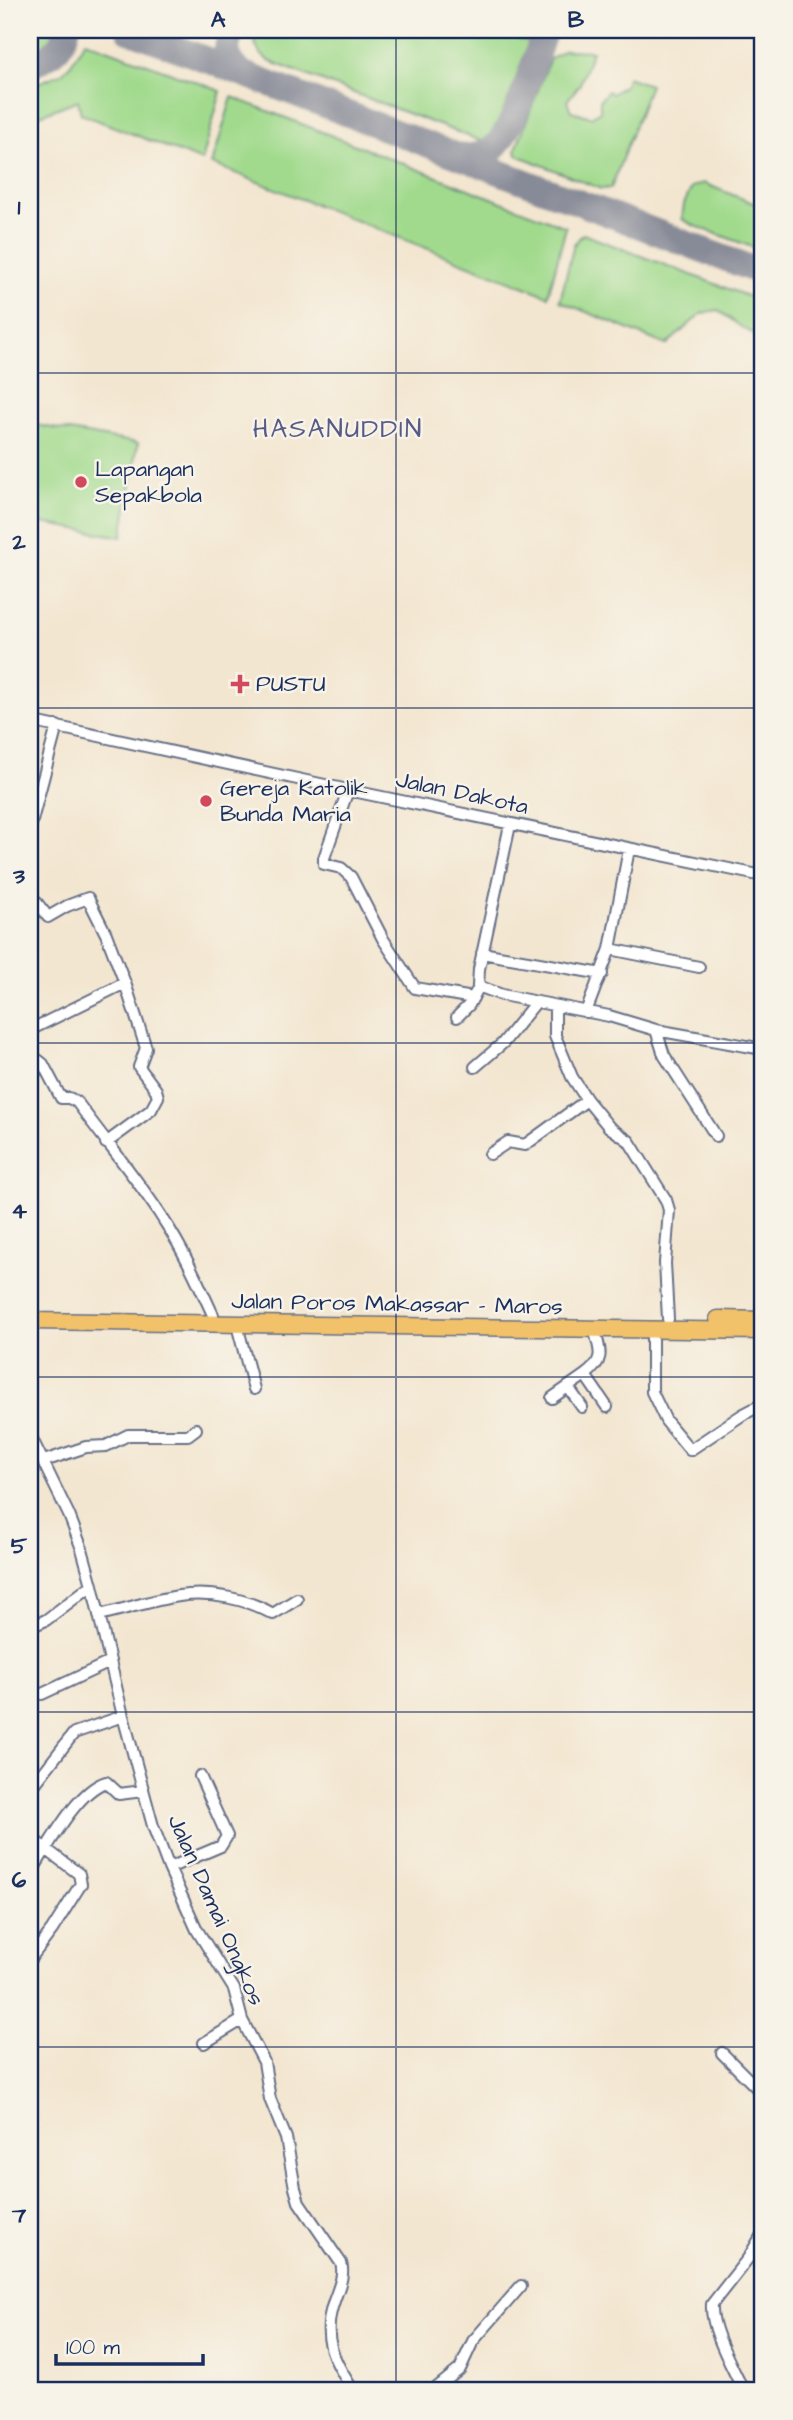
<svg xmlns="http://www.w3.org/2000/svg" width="793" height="2420" viewBox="0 0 793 2420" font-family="'Architects Daughter',sans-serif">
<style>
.green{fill:#a1da8d;stroke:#5e8476;stroke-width:2}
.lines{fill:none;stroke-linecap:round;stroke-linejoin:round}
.taxiway{stroke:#878a97;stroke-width:26}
.minor-casing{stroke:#676f86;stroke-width:14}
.highway-casing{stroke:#676f86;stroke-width:19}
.minor{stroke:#fff;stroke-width:10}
.highway{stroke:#f2c26a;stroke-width:16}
.grid{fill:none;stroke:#1b2f5e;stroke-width:2;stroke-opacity:0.55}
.poi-dot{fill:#d1495b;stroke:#f7f3e8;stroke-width:2.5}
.labels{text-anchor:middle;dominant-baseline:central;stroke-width:5;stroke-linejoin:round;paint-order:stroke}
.poi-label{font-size:23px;fill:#1b2f5e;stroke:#f7f3e8;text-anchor:start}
.street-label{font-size:23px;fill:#1b2f5e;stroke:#f7f3e8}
.quarter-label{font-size:26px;letter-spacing:2px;fill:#595b86;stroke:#f7f3e8}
.neatline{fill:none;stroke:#1b2f5e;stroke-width:2.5}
.grid-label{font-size:23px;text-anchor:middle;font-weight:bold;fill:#1b2f5e}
</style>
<rect width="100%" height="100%" fill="#f7f3e8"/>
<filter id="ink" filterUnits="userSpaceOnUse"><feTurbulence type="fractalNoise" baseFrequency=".0143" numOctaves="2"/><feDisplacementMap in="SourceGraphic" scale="14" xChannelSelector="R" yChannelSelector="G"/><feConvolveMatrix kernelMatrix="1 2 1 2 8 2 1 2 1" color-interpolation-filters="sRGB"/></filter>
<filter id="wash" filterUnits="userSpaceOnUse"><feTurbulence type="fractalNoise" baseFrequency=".00686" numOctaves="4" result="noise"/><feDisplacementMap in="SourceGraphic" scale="28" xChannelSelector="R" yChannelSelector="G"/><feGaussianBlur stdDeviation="1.57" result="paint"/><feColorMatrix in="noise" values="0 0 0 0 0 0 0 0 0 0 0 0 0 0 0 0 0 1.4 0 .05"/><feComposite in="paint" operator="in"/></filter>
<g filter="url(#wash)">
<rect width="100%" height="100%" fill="#f3e6d0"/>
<path class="green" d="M30,30H54V34L49,43L30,56Z
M255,30H489L532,43L533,47L504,123L497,132L484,142L269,61C259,54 251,43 255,30Z
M85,41L221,91L202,161L81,114L78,100L30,119V86L61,74L71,64Z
M565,50L592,51L580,84L567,101L571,111L591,117L600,111V100L608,91L612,94L625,85L627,77L650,85L611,188L601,189L517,155L516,149L550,59Z
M232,97L566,227L548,296L212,164Z
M703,183L763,207V251L693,225L682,219L684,204L692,187Z
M583,234L763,302V338L744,329L718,310L702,313L666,345L560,301L574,244Z
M30,424L138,443L122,537L30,521Z"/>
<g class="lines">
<path class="taxiway" d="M129,30L763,273
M232,30C225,48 224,60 240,72
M30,66C48,57 62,50 67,30
M461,157C472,156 483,156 492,149C516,129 534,60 545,30"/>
</g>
</g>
<g filter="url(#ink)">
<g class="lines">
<defs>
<path id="minor" d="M30,721L348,790L763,876
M348,790L324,858V864L341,868L351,877L383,939L415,988L473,998
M510,825L479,969L478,986L502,995L609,1016L656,1030L763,1049
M30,828L57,726
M30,894L48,917L67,906L88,898L106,934L125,983L36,1027
M610,949L699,967
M482,953L602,974
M555,1007V1036L572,1077L587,1100L609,1127L629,1141L666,1200L669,1210L665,1263L668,1319
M586,1012L610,949L629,849
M763,1015L761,1024L763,1028
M457,1017L469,1005L476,992
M656,1030L664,1055L716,1136
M30,1060H38L43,1064L61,1098H69L77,1102C105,1141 137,1178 163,1219C183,1249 198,1282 213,1315
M475,1067L503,1043L536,1002
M106,1143L151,1110L158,1097L156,1090L139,1067L146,1048L125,983
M490,1154L508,1142L525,1145L587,1100
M237,1325L254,1389
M594,1329C600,1350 606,1360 585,1375L607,1407
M652,1329V1392L666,1421L690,1450L742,1415L763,1404
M568,1387L582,1407
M552,1398L585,1375
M30,1435L69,1515L82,1549L92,1585L123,1716L153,1826L169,1868L197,1930L234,1989L242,2020L264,2062L270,2099L286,2138L295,2188L299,2202L341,2263C345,2275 338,2289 334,2301C321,2337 333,2360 353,2390
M44,1461L86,1447L106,1446L128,1435H188L196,1429
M99,1615C126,1609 152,1600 179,1596C210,1591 247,1599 273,1614L297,1599
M30,1627L46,1620L92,1585
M42,1694L110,1662
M30,1790L74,1733L123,1716
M30,1837L79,1874L81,1884L52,1930L30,1959
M169,1868L221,1846L227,1836L200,1776
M30,1874C47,1849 76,1791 106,1782L119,1794L143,1791
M204,2043L242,2020
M722,2053L763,2094
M434,2390L460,2369L473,2341L521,2286
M743,2390C733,2368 710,2329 712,2304L749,2257L763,2233"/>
<path id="highway" d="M718,1319L763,1320
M30,1321L763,1331"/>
</defs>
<use href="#minor" class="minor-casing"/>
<use href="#highway" class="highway-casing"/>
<use href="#minor" class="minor"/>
<use href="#highway" class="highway"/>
</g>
</g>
<path class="grid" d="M396,30V2390M30,373H763M30,708H763M30,1043H763M30,1377H763M30,1712H763M30,2047H763"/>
<g class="poi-dot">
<circle cx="81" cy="482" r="7"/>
<path d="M236.5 673.5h7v7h7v7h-7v7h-7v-7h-7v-7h7z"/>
<circle cx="206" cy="801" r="7"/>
</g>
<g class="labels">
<g class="poi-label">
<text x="95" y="469">Lapangan<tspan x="95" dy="26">Sepakbola</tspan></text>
<text x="256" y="684">PUSTU</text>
<text x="220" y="788">Gereja Katolik<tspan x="220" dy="26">Bunda Maria</tspan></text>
</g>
<g class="street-label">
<text transform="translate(462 793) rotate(12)">Jalan Dakota</text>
<text transform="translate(397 1304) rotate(1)">Jalan Poros Makassar - Maros</text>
<text transform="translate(216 1910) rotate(66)">Jalan Damai Ongkos</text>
</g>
<g class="quarter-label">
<text x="338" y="429">HASANUDDIN</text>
</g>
</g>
<rect width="793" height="2420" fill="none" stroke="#f7f3e8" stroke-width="77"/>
<path d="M56 2354v10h147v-10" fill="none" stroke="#1b2f5e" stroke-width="3.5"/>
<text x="66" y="2354" font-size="21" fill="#1b2f5e" stroke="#f7f3e8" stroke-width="5" paint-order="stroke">100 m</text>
<rect x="38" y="38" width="716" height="2344" class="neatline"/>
<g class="grid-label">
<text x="218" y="27">A</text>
<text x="576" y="27">B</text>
<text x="19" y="214">1</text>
<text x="19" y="549">2</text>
<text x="19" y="883">3</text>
<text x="19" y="1218">4</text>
<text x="19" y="1553">5</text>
<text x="19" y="1887">6</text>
<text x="19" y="2222">7</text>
</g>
</svg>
